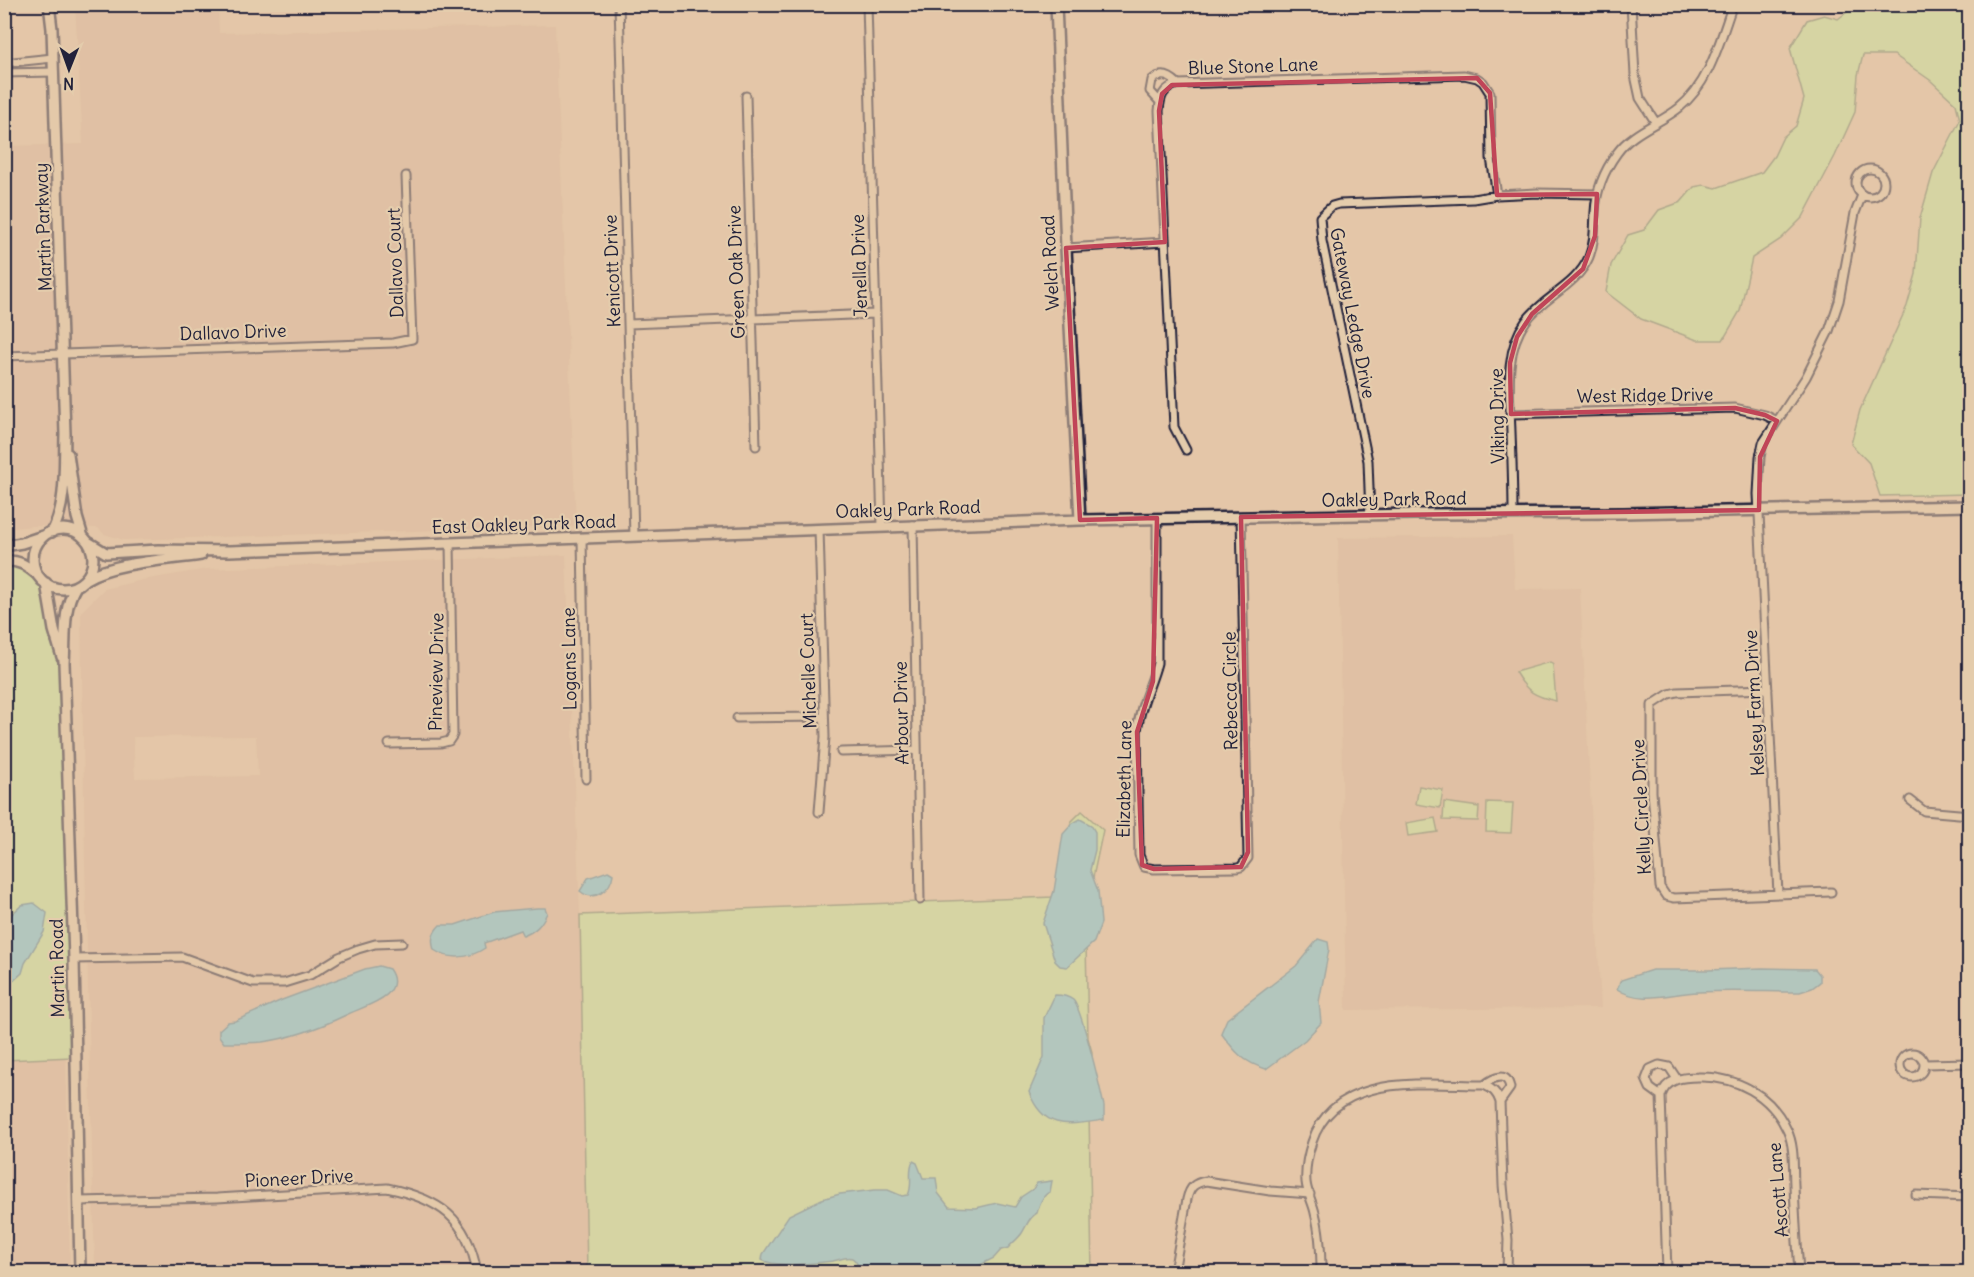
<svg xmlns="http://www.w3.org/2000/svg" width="1974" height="1277" viewBox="0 0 1974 1277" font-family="Delius,sans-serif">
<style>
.built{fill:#dbb89f;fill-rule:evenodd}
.green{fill:#c5e59d;stroke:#74846c;stroke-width:1.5}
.water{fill:#79c6d8;stroke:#568499;stroke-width:1.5}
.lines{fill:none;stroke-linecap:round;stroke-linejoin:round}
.street-casing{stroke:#22223b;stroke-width:11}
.secondary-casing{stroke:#22223b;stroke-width:14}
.street{stroke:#e4ccac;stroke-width:7}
.secondary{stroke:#e4ccac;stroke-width:9}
.marked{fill:none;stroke:#c04558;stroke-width:4.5;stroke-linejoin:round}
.labels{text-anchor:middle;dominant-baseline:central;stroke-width:4.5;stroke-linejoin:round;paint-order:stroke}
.street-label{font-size:18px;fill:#22223b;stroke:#e4ccac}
</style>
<rect width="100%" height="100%" fill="#e4c6a8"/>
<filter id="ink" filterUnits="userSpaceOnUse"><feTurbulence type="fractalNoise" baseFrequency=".0167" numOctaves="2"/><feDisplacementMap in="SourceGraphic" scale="12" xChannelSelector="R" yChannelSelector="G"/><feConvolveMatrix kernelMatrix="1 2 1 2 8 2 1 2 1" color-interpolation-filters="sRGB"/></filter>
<g filter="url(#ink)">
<path class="built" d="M75,5H218L219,33L555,25L576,526L124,540L104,534L98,528L32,526L5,529V146L83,144Z
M1512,536L1515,589L1580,588L1601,1008L1346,1010L1338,538Z
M566,555L580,915L587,1272H95L85,864L81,612L104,589L142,580L207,569ZM256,736L258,776L135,778L133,737Z
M66,1058L70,1272H5L4,1060Z"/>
<path class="green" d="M1856,5H1969V494L1880,496L1869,463L1851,444L1860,410L1907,306L1916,274L1920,218L1933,173L1960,120L1956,104L1930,80L1894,55H1863L1858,75L1855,112L1835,156L1803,217L1781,239L1752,258L1740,311L1723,340H1697L1641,319L1606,292L1611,265L1628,235L1644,230L1659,210L1681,202L1694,187L1704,185L1716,188L1762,172L1774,156L1783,137L1796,126L1804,99L1790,48L1807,20L1824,15L1838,19Z
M17,565L41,586L51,642L61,661L73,1057L5,1060L4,566Z
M1550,662L1553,665L1556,701C1534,696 1527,692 1515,672Z
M1419,786L1443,790L1440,808L1416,804Z
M1444,802L1479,807L1478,821L1443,820Z
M1487,802L1513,803L1511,833L1486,832Z
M1082,811L1103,830L1091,887L1086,943L1088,1038L1092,1052L1089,1113L1092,1272H587L580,915L1053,897L1071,822Z
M1435,818L1438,832L1408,836L1406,823Z"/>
<path class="water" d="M1080,819L1091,825L1095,832V850L1090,870L1098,891L1101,923L1094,942L1067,967L1060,966L1055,961L1043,923L1054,891L1063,834L1073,823Z
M608,871L613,874C611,890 594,903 580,891L588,878Z
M34,903L47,913L44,932L25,963L22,973L12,982L5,985V920L22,905Z
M537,908H545L547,913C541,925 536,931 523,936L520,930L484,943L485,948C469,959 449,960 434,950C431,940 432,933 440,925H455L494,912Z
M1318,939L1328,942L1329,949L1319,1002L1321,1023L1305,1040L1266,1069C1243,1062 1235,1052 1221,1033L1227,1019L1296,966Z
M379,966L389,969C408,996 364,1006 346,1015C319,1028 292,1038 262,1042C249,1043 236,1043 224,1043L219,1036V1030L228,1022L235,1021L282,1000L365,969Z
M1762,968L1815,969L1820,975V982L1812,988L1800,992C1766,992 1732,990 1698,992C1671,993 1641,1005 1617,989L1621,980L1652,970H1708Z
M1055,995C1062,995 1068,996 1073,1000C1082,1009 1100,1088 1104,1106V1120C1068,1125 1044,1131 1029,1092L1044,1057V1018Z
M913,1161L917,1163L923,1178H936L938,1193L949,1207L976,1208L997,1203L1015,1207L1021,1197L1033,1189L1037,1183L1052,1181L1050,1192C1042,1195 1039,1205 1037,1213C1029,1217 1027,1225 1022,1233C1018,1239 1012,1243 1008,1248L1001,1250L994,1258L966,1272H870L861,1270C859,1267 855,1259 852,1258C848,1256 838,1260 833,1261C817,1263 775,1268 762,1260L763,1254L789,1215L822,1199L840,1194L875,1190H888L902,1196L908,1195C914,1184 907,1171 913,1161Z"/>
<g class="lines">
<defs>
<path id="street" d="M619,4L634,536
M867,4L882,527
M1631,4L1635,75L1640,98L1656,123
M4,63L53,58
M4,73L54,72
M746,96L756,446
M1160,102L1150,91L1152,80C1162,72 1170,76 1178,84
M1856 183a14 14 0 1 1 28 0a14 14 0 1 1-28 0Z
M1066,248L1165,242
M629,324L875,314
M4,356L393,343L412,339L406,176
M1511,414L1735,408L1765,415L1777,421
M1186,450L1174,427L1159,111C1160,97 1163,88 1178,84L1464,75L1477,78L1483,82L1490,93L1491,158L1497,195
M1513,514C1513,486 1512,459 1511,432C1510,396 1503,352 1526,321C1544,296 1576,287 1589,257C1595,242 1594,228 1595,212C1596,191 1604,171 1617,153C1632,132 1659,124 1679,108C1710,83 1720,40 1733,4
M1370,516L1368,461L1322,241L1320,217L1332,206L1339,204L1473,199L1497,195L1537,193L1597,194
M1157,518V663C1151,686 1139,707 1137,732L1139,855L1144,867L1154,869L1237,868L1241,867L1248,858L1241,517
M913,525L920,900
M582,538L586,779
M1768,689L1677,692L1669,694L1652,705V792L1660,887L1666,896L1674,898L1831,892
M737,718L823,717
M389,744L441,743L449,741L453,735L450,543
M841,752L917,750
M1910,800L1924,811L1970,815
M819,812L825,737L819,529
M1778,894L1758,494L1760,457L1763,443L1806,377L1829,331L1839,301L1855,213L1862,195
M1969,942H1970
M74,959L182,957L253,983H284L310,975L339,957L358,949L375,944L402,943
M1900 1065a12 12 0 1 1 24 0a12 12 0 1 1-24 0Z
M1925,1064L1970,1063
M1484,1085C1494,1077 1507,1071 1510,1088L1500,1102
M1661,1096L1650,1088L1646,1079L1650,1069L1659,1065L1669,1067L1677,1079
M1916,1195L1970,1197
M78,1201L217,1198L387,1188C440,1199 467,1218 477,1272
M1174,1272L1187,1199C1190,1187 1194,1183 1206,1181L1270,1191L1310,1194
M1321,1272C1321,1253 1320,1232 1315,1213C1313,1203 1307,1193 1306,1182C1305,1169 1308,1154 1312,1142C1335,1071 1426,1085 1484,1085C1493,1089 1497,1093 1500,1102L1503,1185L1508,1240L1507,1272
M1667,1272L1661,1096C1666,1079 1682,1077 1698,1077C1737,1076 1771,1095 1787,1130C1795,1146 1793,1167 1794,1185C1795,1214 1797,1243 1799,1272"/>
<path id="secondary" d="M49,4L52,29L65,434C64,465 67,504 52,532
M1056,4L1066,248L1080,520
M68,454L77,517L83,537
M33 559a30 30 0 1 1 60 0a30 30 0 1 1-60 0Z
M88,542L106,553L158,550L230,551L1080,520L1414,514L1623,513L1970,506
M4,546L22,543L43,536
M4,561C19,560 26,565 37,574
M86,579C113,562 168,560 201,555
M46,583L54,630L62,657
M76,586C62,609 66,637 64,663L74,959L80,1272"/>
</defs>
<use href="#street" class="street-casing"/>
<use href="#secondary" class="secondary-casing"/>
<use href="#street" class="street"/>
<use href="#secondary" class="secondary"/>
</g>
</g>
<path d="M0 0H1974V1277H0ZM1477,78L1490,93L1497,195L1597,194L1595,236L1583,269L1532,314L1517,337L1510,363L1511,414L1735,408L1765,415L1777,421L1760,457L1759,510L1241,517L1248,852L1241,867L1154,869L1142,865L1137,732L1153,681L1157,518L1080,520L1066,248L1165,242L1159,111L1162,94L1172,85Z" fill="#e4c6a8" fill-opacity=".55" fill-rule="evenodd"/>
<path class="marked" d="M1477,78L1490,93L1497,195L1597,194L1595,236L1583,269L1532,314L1517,337L1510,363L1511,414L1735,408L1765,415L1777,421L1760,457L1759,510L1241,517L1248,852L1241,867L1154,869L1142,865L1137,732L1153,681L1157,518L1080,520L1066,248L1165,242L1159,111L1162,94L1172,85Z"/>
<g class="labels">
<g class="street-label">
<text transform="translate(1253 66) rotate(-2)">Blue Stone Lane</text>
<text transform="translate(43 227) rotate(-92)">Martin Parkway</text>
<text transform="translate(395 263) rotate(-92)">Dallavo Court</text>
<text transform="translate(1050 263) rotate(-93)">Welch Road</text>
<text transform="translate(859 266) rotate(-92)">Jenella Drive</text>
<text transform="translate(612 271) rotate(-92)">Kenicott Drive</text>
<text transform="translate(736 272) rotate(-92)">Green Oak Drive</text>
<text transform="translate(1353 313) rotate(79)">Gateway Ledge Drive</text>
<text transform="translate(233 332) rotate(-2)">Dallavo Drive</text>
<text transform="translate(1645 395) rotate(-1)">West Ridge Drive</text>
<text transform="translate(1497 416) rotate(-91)">Viking Drive</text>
<text transform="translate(1394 499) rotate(-1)">Oakley Park Road</text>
<text transform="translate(908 509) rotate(-2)">Oakley Park Road</text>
<text transform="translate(524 524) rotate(-2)">East Oakley Park Road</text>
<text transform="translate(569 659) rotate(-91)">Logans Lane</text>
<text transform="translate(808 671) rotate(-92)">Michelle Court</text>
<text transform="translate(436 672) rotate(-89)">Pineview Drive</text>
<text transform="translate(1230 691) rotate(-91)">Rebecca Circle</text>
<text transform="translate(1754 703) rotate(-93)">Kelsey Farm Drive</text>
<text transform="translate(901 713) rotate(-91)">Arbour Drive</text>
<text transform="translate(1124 779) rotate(-89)">Elizabeth Lane</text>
<text transform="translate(1641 807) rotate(-93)">Kelly Circle Drive</text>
<text transform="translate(57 968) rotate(-91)">Martin Road</text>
<text transform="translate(299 1178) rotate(-3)">Pioneer Drive</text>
<text transform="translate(1778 1190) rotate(-95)">Ascott Lane</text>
</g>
</g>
<rect width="1974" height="1277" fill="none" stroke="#e4ccac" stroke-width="24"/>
<rect x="12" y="12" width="1950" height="1253" fill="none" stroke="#22223b" stroke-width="2" filter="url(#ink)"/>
<g transform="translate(69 69) rotate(181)" stroke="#e4ccac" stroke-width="4.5" paint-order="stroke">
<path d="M0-4.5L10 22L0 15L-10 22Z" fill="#22223b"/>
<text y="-9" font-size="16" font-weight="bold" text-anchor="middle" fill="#22223b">N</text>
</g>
</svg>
